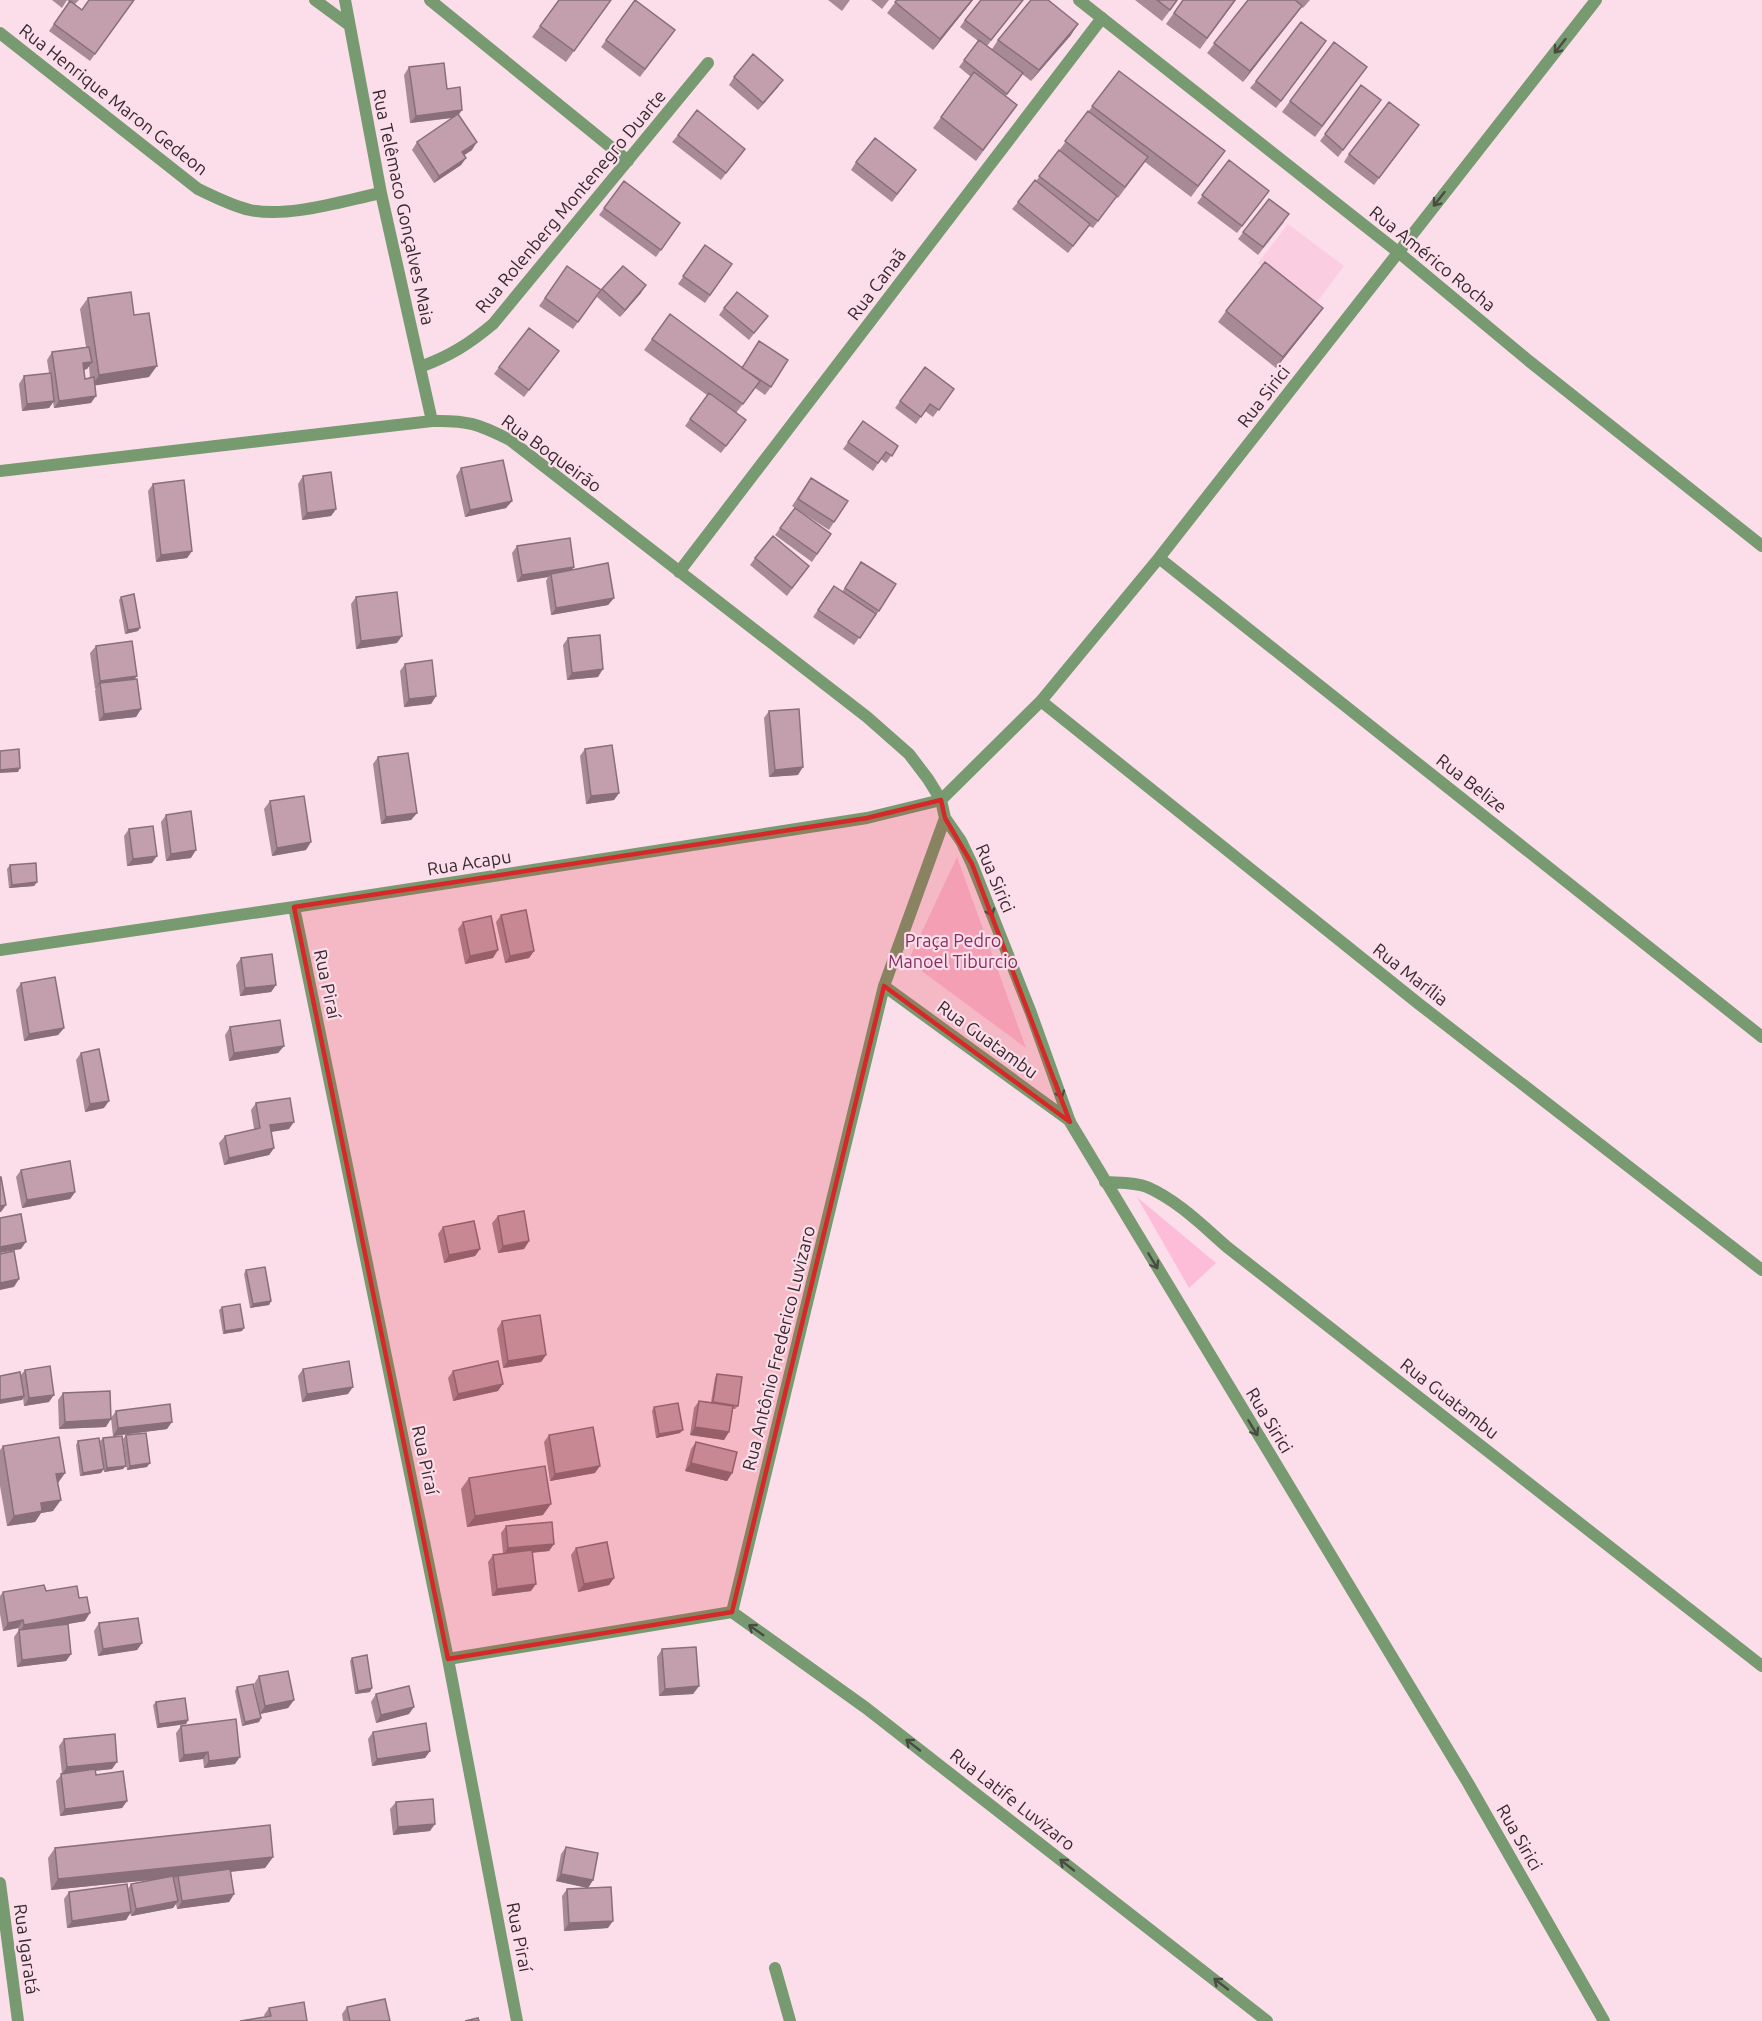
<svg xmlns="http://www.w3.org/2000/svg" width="1762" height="2021" viewBox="0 0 1762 2021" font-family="Ubuntu,sans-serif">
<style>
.built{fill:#facde0}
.green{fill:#fdbdd9}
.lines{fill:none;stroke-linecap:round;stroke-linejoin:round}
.minor{stroke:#779a70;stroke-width:12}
.tertiary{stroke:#779a70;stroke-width:12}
.wall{fill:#a88996;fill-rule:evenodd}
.shaded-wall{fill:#886f7a}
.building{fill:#c39fae;stroke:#886f7a;stroke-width:1.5}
.oneway{stroke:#4a4b42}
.marked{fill:#d62828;fill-opacity:0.2;stroke:#d62828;stroke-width:4.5;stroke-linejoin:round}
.labels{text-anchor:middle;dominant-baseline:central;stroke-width:4.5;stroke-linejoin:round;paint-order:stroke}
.street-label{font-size:18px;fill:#37292f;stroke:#fcdeeb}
.park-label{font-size:18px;fill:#872e5e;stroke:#fcdeeb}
</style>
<rect width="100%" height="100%" fill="#fcdeeb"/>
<path class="built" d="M1288,224L1344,266L1314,306L1258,263Z"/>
<path class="green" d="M957,857L1026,1048L908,961Z
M1137,1197L1216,1263L1189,1288Z"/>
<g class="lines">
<path class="minor" d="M315,0L349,25
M345,0L381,193L432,421
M430,0L628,161
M0,33L198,189C215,197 232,206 250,210C289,218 342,201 381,193
M420,367C450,356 469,344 493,324L708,63
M0,471L432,421C467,420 479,424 510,440L867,717L909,754L928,779L941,800L945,818L961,841L972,864L1031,1013L1070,1122L1468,1783L1604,2021
M1159,558L1762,1037
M679,572L1102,18
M1041,701L1419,1004L1762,1270
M941,800L1041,701L1159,558L1596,0
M294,907L448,1659L517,2021
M0,950L294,907L867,818L941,800
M884,986L1070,1121
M1105,1182C1119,1183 1134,1182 1147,1187C1177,1200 1203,1226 1227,1247L1762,1666
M732,1612L884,986L945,818
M732,1612L866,1708L1267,2021
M448,1659L732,1612
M0,1883L18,2021
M775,1968L790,2021"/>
<path class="tertiary" d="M1079,0L1398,252L1529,361L1762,546"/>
</g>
<path class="wall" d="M52,0H79L75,4L82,10L134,0L90,61L49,31L69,2L67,0L62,8Z
M559,0H611L566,62L532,37Z
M635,0L675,30L640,77L601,47Z
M828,0H850L842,11Z
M871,0H889L882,9Z
M897,0H973L933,50L887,13Z
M1023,0L987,46L992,49L998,40L1071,35L1031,81L1022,74L1006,96L1017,105L976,161L933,128L971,77L959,67L978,41L960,27L965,20Z
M1135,0H1178L1162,21Z
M1183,0H1236L1200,49L1166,24Z
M1248,0H1310L1303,8L1301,6L1243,82L1207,53Z
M1321,49L1276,108L1250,88L1256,81Z
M409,67L447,89L462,110L458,115L472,150L464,155L466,158L461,165L434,183L412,150L417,142L453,118L410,123L404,75Z
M1367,67L1315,137L1282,112L1290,101Z
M1119,71L1225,151L1191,197L1145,162L1118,198L1116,197L1093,228L1089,226L1068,253L1012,209L1036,181Z
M734,77L778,87L758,110L729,85Z
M1361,85L1381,100L1338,157L1320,141Z
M1419,125L1374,185L1344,162L1349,154Z
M678,135L745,149L721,180L672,142Z
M1229,160L1269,191L1237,233L1197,203Z
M856,162L916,170L892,202L851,170Z
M624,181L680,223L656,257L599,215Z
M1269,199L1284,222L1258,255L1238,239Z
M705,245L732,264L705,303L678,284Z
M567,266L601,290L573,329L539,306Z
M602,289L641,293L620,317L597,297Z
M88,298L134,315L149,377L95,385L91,403L54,408L53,402L49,408L22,411L19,384L24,376L49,373L47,360L52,352L86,347L80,309ZM89,366L90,378L85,379L84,370L87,369Z
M724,308L768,316L749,340L719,315Z
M1226,311L1315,319L1276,368L1218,322Z
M670,314L742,368L771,387L765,395L755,388L736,413L746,420L721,453L685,426L707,395L644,350Z
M559,351L524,397L494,374L499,367Z
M925,367L954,389L933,417L925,411L916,424L895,408Z
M863,421L898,446L886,463L881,459L873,471L843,449Z
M461,468L512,501L506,508L465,517L456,476Z
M303,476L336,509L331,516L302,520L298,484Z
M153,484L192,551L187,558L156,562L148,491Z
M806,485L834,522L829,530L795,508L831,534L812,562L775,535L795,508L792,506Z
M517,546L572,570L614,598L608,605L551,615L546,581L548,577L517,582L512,553Z
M755,558L809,566L787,596L750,565Z
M861,562L879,611L874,618H873L854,645L813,617L834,586L842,592Z
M121,597L138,631L125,634L119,600Z
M356,597L397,643L356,649L351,604Z
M568,638L598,677L567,680L563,645Z
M96,646L135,679L141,709L136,717L99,721L95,691L96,688L95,689L90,653Z
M405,664L436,696L431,704L404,707L400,671Z
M769,711L798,775L769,777L764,718Z
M585,749L619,793L614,800L586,804L580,756Z
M378,757L417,813L411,820L381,824L373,764Z
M270,801L306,850L272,856L264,809Z
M166,815L191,858L166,861L161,822Z
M129,829L152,863L127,866L124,836Z
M10,865L37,882L34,886L9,888L7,869Z
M501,915L534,951L529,958L505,963L496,922Z
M463,922L493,958L465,964L458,929Z
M241,958L276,985L271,992L240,996L236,965Z
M21,983L64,1028L58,1035L24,1041L16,990Z
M230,1027L284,1046L278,1053L229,1061L225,1035Z
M81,1053L104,1108L85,1112L76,1060Z
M256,1103L289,1129L271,1132L274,1148L269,1155L224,1165L219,1143L225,1136L254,1129L251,1110Z
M21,1170L75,1192L70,1199L22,1208L16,1177Z
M498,1216L529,1241L524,1249L498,1253L492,1223Z
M443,1227L480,1249L475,1256L444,1263L438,1234Z
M246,1270L271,1301L269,1305L250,1308L244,1274Z
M222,1307L242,1331L223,1334L219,1310Z
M502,1321L546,1355L541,1362L503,1368L497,1329Z
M303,1369L348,1394L302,1402L298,1376Z
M25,1370L49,1402L24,1406L23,1398L22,1400L20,1376Z
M453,1371L498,1391L453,1401L448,1378Z
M717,1374L738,1406L735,1409H733L724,1440L690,1435L694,1408L699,1401L711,1402L715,1378Z
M63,1393L106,1427L59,1429L58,1400Z
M654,1407L680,1433L656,1438L652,1411Z
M116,1411L167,1429L113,1436L111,1418Z
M126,1435L147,1467L127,1470L123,1439Z
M549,1435L595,1473L550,1481L544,1442Z
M103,1438L123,1469L104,1472L100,1441Z
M78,1441L101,1473L80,1476L76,1445Z
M696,1442L732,1473L727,1481L685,1471L691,1449Z
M3,1446L65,1473L58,1483L53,1511L41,1513L35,1522L7,1526L0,1486V1450Z
M469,1478L543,1515L467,1527L461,1489Z
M506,1526L554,1544L549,1551L532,1553L531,1591L492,1596L488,1562L493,1555L503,1554L501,1533Z
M576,1548L614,1578L609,1585L578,1592L571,1555Z
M46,1591L79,1598L85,1621L66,1624L71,1654L66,1661L17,1667L14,1637L19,1630L18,1628L3,1631L0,1614V1596L3,1592Z
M99,1623L142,1643L137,1650L98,1656L94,1631Z
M662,1649L699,1686L693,1694L659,1696L657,1657Z
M352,1658L370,1692L355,1694L350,1661Z
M259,1676L294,1700L288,1708L260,1714L254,1684Z
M237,1687L261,1718L259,1722L242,1726L235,1691Z
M376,1694L409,1714L376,1723L371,1702Z
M156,1702L188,1720L186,1724L157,1728L153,1705Z
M181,1726L235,1764L204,1768L203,1759L179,1762L176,1733Z
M373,1732L430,1751L425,1758L372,1766L368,1739Z
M64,1739L112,1769L95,1771L96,1775L127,1801L122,1808L60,1816L56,1781L62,1774L59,1746Z
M396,1802L430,1831L393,1835L390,1809Z
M566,1847L593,1880L588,1888L556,1881L561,1854Z
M55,1848L273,1857L265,1868L231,1872L234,1894L229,1902L177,1909L176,1904L173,1908L131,1916L130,1913L126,1920L67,1928L64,1899L69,1892L128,1889L131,1884L152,1880L51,1890L48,1858Z
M567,1889L608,1928L564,1931L562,1896Z
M347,2007L390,2021H343L342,2014Z
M269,2008L307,2021L265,2017L264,2015Z"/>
<path class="shaded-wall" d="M972,0H973L933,50L940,39Z
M1302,6L1294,17L1243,82L1250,71Z
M1078,24L1071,35L1031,81L1039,70Z
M783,80L778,87L758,110L763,103Z
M462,110L457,117L410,123L416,116Z
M477,142L472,150L457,160L462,152Z
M466,158L461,165L434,183L439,176Z
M646,285L641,293L620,317L625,310Z
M1323,308L1315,319L1276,368L1283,357Z
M92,362L87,369L78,371L83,363Z
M157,366L149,377L92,386L99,375Z
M96,396L91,403L54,408L59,401Z
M54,401L49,408L22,411L27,404Z
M512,501L506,508L465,517L470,510Z
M336,509L331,516L302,520L307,513Z
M192,551L187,558L156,562L161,555Z
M574,567L569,574H551L548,577L517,582L522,575Z
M614,598L608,605L551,615L556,608Z
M140,628L138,631L125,634L128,630Z
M402,636L397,643L356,649L361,641Z
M603,669L598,677L567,680L572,673Z
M137,676L132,683H100L96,688L95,689L100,681Z
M436,696L431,704L404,707L409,699Z
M141,709L136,717L99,721L104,714Z
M803,767L798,775L769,777L775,770Z
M20,768L18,772L0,773V770Z
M619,793L614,800L586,804L591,796Z
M417,813L411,820L381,824L386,817Z
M311,842L306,850L272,856L277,848Z
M196,850L191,858L166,861L171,854Z
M157,856L152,863L127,866L133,859Z
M37,882L34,886L9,888L12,885Z
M498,950L493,958L465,964L470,956Z
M534,951L529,958L505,963L510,956Z
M276,985L271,992L240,996L245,988Z
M64,1028L58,1035L24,1041L29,1034Z
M284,1046L278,1053L229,1061L234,1053Z
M109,1101L104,1108L85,1112L90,1104Z
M294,1122L289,1129L264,1133L270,1125Z
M274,1148L269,1155L224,1165L229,1158Z
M75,1192L70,1199L22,1208L27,1200Z
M6,1205L1,1212H0V1206Z
M529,1241L524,1249L498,1253L503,1246Z
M26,1242L21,1249L0,1253V1247Z
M480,1249L475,1256L444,1263L449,1255Z
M19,1279L14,1287L0,1290V1283Z
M271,1301L269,1305L250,1308L253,1304Z
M244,1328L242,1331L223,1334L225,1331Z
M546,1355L541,1362L503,1368L508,1361Z
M503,1384L498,1391L453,1401L458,1394Z
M353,1387L348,1394L302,1402L307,1394Z
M54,1395L49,1402L24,1406L29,1398Z
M24,1396L22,1400L0,1404V1400Z
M111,1419L106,1427L59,1429L65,1422Z
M172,1422L167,1429L113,1436L118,1428Z
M695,1427L729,1432L724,1440L690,1435Z
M683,1430L680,1433L656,1438L659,1434Z
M150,1463L147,1467L127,1470L130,1466Z
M691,1463L732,1473L727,1481L685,1471Z
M126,1466L123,1469L104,1472L107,1468Z
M600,1466L595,1473L550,1481L555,1474Z
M104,1469L101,1473L80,1476L83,1473Z
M65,1473L57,1484L56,1474Z
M61,1500L53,1511L41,1513L35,1522L7,1526L14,1516L41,1503Z
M551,1504L543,1515L467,1527L475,1516Z
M554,1544L549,1551L503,1555L508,1548Z
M614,1578L609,1585L578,1592L584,1584Z
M536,1584L531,1591L492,1596L497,1589Z
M90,1613L85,1621L19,1633L24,1625Z
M23,1620L18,1628L3,1631L8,1623Z
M142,1643L137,1650L98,1656L103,1649Z
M71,1654L66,1661L17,1667L22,1660Z
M699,1686L693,1694L659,1696L665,1689Z
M372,1688L370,1692L355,1694L358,1691Z
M294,1700L288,1708L260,1714L265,1706Z
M414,1707L409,1714L376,1723L381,1715Z
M261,1718L259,1722L242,1726L245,1722Z
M188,1720L186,1724L157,1728L159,1724Z
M430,1751L425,1758L372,1766L377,1759Z
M208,1752L203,1759L179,1762L184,1755Z
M240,1757L235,1764L204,1768L209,1761Z
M117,1762L112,1769L62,1774L67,1767Z
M127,1801L122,1808L60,1816L65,1809Z
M435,1824L430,1831L393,1835L398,1827Z
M273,1857L265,1868L51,1890L58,1879Z
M561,1874L593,1880L588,1888L556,1881Z
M234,1894L229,1902L177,1909L182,1901Z
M178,1901L173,1908L131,1916L136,1909Z
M131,1912L126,1920L67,1928L72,1921Z
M613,1921L608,1928L564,1931L569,1923Z"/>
<path class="building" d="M89,0H134L95,54L54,24L70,1L82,10Z
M559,0H611L574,51L540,26Z
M635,0L675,30L645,69L606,40Z
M897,0H972L940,39L895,2Z
M981,0H1023L991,40L965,20Z
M1031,0H1048L1078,24L1039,70L998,40Z
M1157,0H1177L1170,10Z
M1183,0H1235L1207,38L1174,13Z
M1248,0H1295L1302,6L1250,71L1214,43Z
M1301,22L1326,41L1281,101L1256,81Z
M979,40L1023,73L1007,94L964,60Z
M1334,42L1367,67L1322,126L1290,101Z
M753,54L783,80L763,103L734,77Z
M444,63L447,89L460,87L462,110L416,116L409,67Z
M1119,71L1225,151L1198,186L1092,106Z
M974,72L1017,105L983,150L941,117Z
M1361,85L1381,100L1343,150L1325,134Z
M1389,102L1419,125L1379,178L1349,154Z
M697,110L745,149L726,173L678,135Z
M1088,111L1148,157L1125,187L1065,141Z
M458,114L477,142L462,152L466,158L439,176L417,142Z
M875,138L916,170L897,194L856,162Z
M1059,150L1117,196L1098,221L1039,176Z
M1229,160L1269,191L1242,226L1202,195Z
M1035,180L1090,224L1073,246L1018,202Z
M624,181L680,223L661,250L604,208Z
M1269,199L1289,214L1263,247L1243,232Z
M705,245L732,264L710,295L683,276Z
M1265,262L1323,308L1283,357L1226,311Z
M567,266L601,290L578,322L545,298Z
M623,266L646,285L625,310L602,289Z
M131,292L134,315L149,313L157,366L99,375L88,298Z
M737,292L768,316L754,333L724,308Z
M670,314L760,381L743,404L652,339Z
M529,328L559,351L529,390L499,367Z
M759,341L788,360L771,387L742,368Z
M89,347L92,362L83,363L85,379L94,377L96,396L59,401L52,352Z
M925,367L954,389L939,410L930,404L921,417L900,401Z
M51,373L54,401L27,404L24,376Z
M709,393L746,420L726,446L690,419Z
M863,421L898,446L892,456L886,452L878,463L848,442Z
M503,460L512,501L470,510L461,468Z
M331,472L336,509L307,513L303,476Z
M811,478L848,501L834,522L798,499Z
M184,480L192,551L161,555L153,484Z
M795,508L831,534L817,554L780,528Z
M773,536L809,566L792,588L755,558Z
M570,538L574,567L522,575L517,546Z
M861,562L896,584L879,611L845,588Z
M608,563L614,598L556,608L551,574Z
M834,586L876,614L860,638L818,610Z
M397,592L402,636L361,641L356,597Z
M134,594L140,628L128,630L121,597Z
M600,635L603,669L572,673L568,638Z
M132,641L137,676L100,681L96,646Z
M432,660L436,696L409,699L405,664Z
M137,679L141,709L104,714L100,683Z
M799,709L803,767L775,770L769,711Z
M612,745L619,793L591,796L585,749Z
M19,749L20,768L0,770V751Z
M408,753L417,813L386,817L378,757Z
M304,796L311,842L277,848L270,801Z
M191,811L196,850L171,854L166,815Z
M153,826L157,856L133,859L129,829Z
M36,863L37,882L12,885L10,865Z
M526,910L534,951L510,956L501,915Z
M491,916L498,950L470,956L463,922Z
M272,954L276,985L245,988L241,958Z
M55,977L64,1028L29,1034L21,983Z
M280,1020L284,1046L234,1053L230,1027Z
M99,1049L109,1101L90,1104L81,1053Z
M290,1098L294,1122L270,1125L274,1148L229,1158L225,1136L260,1128L256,1103Z
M70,1161L75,1192L27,1200L21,1170Z
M0,1177H1L6,1205L0,1206Z
M524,1211L529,1241L503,1246L498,1216Z
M21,1214L26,1242L0,1247V1218Z
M474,1221L480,1249L449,1255L443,1227Z
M14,1251L19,1279L0,1283V1254Z
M265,1267L271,1301L253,1304L246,1270Z
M240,1304L244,1328L225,1331L222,1307Z
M540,1315L546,1355L508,1361L502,1321Z
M349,1361L353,1387L307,1394L303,1369Z
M498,1361L503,1384L458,1394L453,1371Z
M50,1366L54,1395L29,1398L25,1370Z
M20,1372L24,1396L0,1400V1376Z
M717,1374L742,1377L738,1406L713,1402Z
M110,1391L111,1419L65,1422L63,1393Z
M699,1401L733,1406L729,1432L695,1427Z
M678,1403L683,1430L659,1434L654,1407Z
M170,1404L172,1422L118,1428L116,1411Z
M593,1427L600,1466L555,1474L549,1435Z
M146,1433L150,1463L130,1466L126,1435Z
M122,1436L126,1466L107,1468L103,1438Z
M59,1437L65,1473L56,1474L61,1500L41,1503L42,1511L14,1516L3,1446Z
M99,1438L104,1469L83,1473L78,1441Z
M696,1442L737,1452L732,1473L691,1463Z
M545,1466L551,1504L475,1516L469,1478Z
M552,1522L554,1544L508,1548L506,1526Z
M607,1542L614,1578L584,1584L576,1548Z
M532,1550L536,1584L497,1589L493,1555Z
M44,1585L46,1591L77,1586L79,1598L87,1597L90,1613L24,1625L23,1620L8,1623L3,1592Z
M138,1618L142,1643L103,1649L99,1623Z
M68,1624L71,1654L22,1660L19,1630Z
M696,1647L699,1686L665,1689L662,1649Z
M367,1655L372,1688L358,1691L352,1658Z
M288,1671L294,1700L265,1706L259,1676Z
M253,1684L261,1718L245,1722L237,1687Z
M409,1686L414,1707L381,1715L376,1694Z
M185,1698L188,1720L159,1724L156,1702Z
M236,1719L240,1757L209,1761L208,1752L184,1755L181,1726Z
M426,1723L430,1751L377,1759L373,1732Z
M115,1734L117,1762L67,1767L64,1739Z
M95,1769L96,1775L123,1771L127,1801L65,1809L61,1774Z
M433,1799L435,1824L398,1827L396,1802Z
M270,1825L273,1857L58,1879L55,1848Z
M566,1847L598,1853L593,1880L561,1874Z
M230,1869L234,1894L182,1901L178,1876Z
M173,1876L178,1901L136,1909L131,1884Z
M127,1884L131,1912L72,1921L69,1892Z
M611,1887L613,1921L569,1923L567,1889Z
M385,1999L390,2021H350L347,2007Z
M304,2002L307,2021H240L271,2016L269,2008Z
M478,2018L479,2021H465Z"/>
<defs><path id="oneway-shaft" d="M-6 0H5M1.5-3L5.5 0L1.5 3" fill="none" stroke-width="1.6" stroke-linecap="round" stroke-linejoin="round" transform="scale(1.5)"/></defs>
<g class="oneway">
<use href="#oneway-shaft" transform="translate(1560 46) rotate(128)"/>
<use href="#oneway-shaft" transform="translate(1439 199) rotate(128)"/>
<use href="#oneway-shaft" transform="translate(989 908) rotate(69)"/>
<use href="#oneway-shaft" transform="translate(1059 1090) rotate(70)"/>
<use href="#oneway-shaft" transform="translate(1153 1261) rotate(59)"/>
<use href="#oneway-shaft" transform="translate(1253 1428) rotate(59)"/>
<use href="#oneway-shaft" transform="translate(756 1630) rotate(-145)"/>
<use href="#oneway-shaft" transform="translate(913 1745) rotate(-142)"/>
<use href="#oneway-shaft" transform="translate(1067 1865) rotate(-142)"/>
<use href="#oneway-shaft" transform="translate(1221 1984) rotate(-142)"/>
</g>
<path class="marked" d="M941,800L945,818L972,864L1070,1122L884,986L732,1612L448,1659L294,907L867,818Z"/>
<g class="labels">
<g class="street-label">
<text transform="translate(114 99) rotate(38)">Rua Henrique Maron Gedeon</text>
<text transform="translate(570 201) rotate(-50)">Rua Rolenberg Montenegro Duarte</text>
<text transform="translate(404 207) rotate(78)">Rua Telêmaco Gonçalves Maia</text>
<text transform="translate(1433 258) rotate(39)">Rua Américo Rocha</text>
<text transform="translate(876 284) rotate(-53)">Rua Canaã</text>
<text transform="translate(1263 396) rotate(-52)">Rua Sirici</text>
<text transform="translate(552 453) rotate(36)">Rua Boqueirão</text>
<text transform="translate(1472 783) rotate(38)">Rua Belize</text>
<text transform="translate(469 862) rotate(-9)">Rua Acapu</text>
<text transform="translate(996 878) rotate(67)">Rua Sirici</text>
<text transform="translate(1411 974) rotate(38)">Rua Marília</text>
<text transform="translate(328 984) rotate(78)">Rua Piraí</text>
<text transform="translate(988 1039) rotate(36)">Rua Guatambu</text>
<text transform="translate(778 1348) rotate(-76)">Rua Antônio Frederico Luvizaro</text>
<text transform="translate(1450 1398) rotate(38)">Rua Guatambu</text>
<text transform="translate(1270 1420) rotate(59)">Rua Sirici</text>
<text transform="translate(426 1460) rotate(78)">Rua Piraí</text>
<text transform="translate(1013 1799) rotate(38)">Rua Latife Luvizaro</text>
<text transform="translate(1520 1837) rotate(60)">Rua Sirici</text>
<text transform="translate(520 1937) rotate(79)">Rua Piraí</text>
<text transform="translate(27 1949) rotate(82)">Rua Igaratá</text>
</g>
<g class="park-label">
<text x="953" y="940">Praça Pedro<tspan x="953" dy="21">Manoel Tiburcio</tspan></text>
</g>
</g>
</svg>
